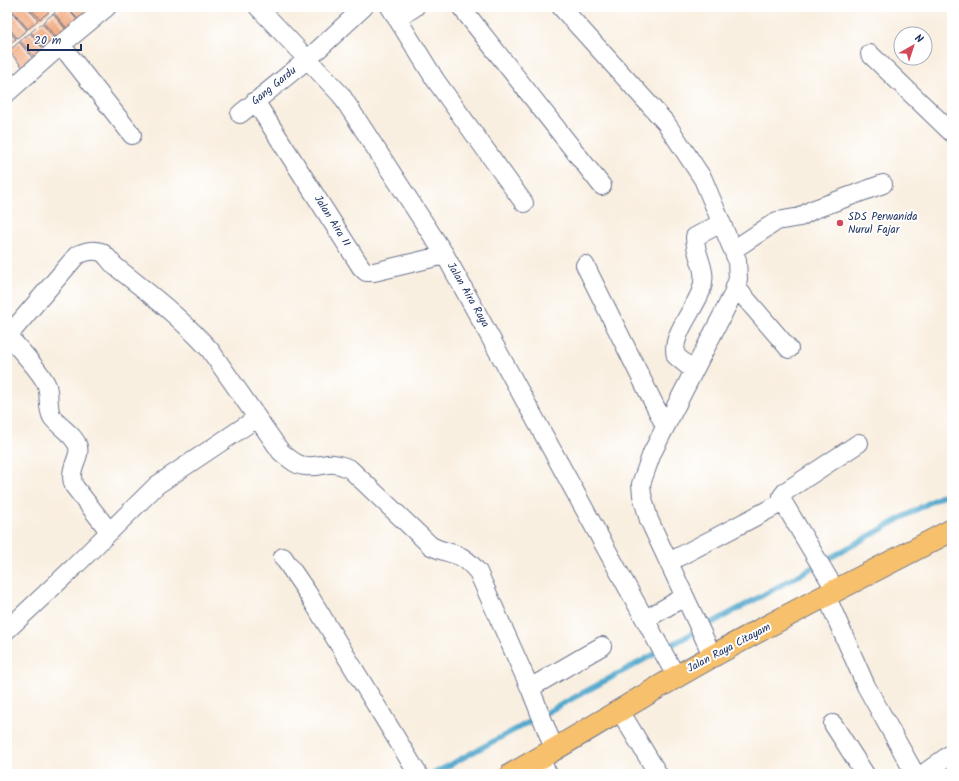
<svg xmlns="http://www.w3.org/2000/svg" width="959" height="781" viewBox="0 0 959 781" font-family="Kalam,sans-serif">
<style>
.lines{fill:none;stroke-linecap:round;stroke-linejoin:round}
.stream{stroke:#4fa7cc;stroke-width:5.5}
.building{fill:url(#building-hatch)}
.minor-casing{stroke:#69728c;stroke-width:20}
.major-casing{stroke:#69728c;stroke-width:24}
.minor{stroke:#fff;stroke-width:18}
.major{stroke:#f7c06c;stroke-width:22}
.poi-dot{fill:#d1495b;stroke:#fff;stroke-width:1.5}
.labels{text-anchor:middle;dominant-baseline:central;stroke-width:4;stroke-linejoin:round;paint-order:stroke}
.street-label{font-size:11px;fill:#1b2f5e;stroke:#fff}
.poi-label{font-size:11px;fill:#1b2f5e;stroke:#fff;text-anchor:start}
</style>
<defs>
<pattern id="building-hatch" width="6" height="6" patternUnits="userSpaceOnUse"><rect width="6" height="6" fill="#f7af84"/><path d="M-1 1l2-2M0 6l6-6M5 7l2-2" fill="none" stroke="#d39774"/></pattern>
</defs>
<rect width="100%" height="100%" fill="#fff"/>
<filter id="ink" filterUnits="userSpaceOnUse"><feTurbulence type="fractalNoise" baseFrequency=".025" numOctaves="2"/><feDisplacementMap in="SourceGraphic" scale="8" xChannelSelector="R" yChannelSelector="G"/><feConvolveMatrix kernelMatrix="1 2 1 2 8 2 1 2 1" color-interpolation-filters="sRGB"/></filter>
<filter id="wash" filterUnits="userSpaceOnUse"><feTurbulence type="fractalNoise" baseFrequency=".012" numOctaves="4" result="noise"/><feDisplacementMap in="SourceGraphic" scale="16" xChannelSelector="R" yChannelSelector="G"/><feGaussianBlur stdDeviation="0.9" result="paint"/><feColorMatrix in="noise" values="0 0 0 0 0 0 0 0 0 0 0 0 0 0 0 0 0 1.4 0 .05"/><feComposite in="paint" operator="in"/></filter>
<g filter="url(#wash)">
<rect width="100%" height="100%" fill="#f9efe0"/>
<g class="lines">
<path class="stream" d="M433,774L756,599L952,490"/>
</g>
<g id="blocks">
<path class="building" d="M15,7H27L38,20L28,29L12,10Z
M29,7H47L50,11L40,19Z
M61,7H66L80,23L70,32L54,13Z
M67,7H85L91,14L81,23Z
M11,11L27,30L17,38L7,26V14Z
M53,14L69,33L59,41L43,22Z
M42,23L58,43L48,51L31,32Z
M7,29L16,39L7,46Z
M30,33L46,52L37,60L20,41Z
M19,42L35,61L25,70L9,51Z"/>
</g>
</g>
<g filter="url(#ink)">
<use href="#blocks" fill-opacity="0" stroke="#69728c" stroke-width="1"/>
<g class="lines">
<defs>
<path id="minor" d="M258,7L341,95L445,255L676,676
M390,7L436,81L524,203
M461,7L602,186
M561,7L666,123L703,179L737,260L738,279L732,296L652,453L641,484L642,495L649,520L713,657
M397,19L415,7
M61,45L132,135
M870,54L952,133
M7,93L61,45L107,7
M255,101L361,267L366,272H374L445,255
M240,114L308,59L364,7
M733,250L777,221L800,217L812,210L883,184
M585,265L665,426
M735,286L789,349
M7,335C17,346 43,374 47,386C50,396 47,408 52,417C59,427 75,435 78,447C81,458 67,469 74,486L109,531
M8,336L77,255C85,252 92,249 101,252C106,254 111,263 116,267C149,293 182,319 210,350L281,452C289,458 296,466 306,466C326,468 326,458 350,469L431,546C453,557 459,549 478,572L530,688L555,751
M694,371L676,356C670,337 694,310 701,291C709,269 695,258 695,237L721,223
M283,557L307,592L418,774
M669,562L783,502
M836,591L783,502L782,496L786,491L859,443
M826,595L866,686L915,774
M646,619L684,597
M7,630L74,567L157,485L257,418
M530,688L602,646
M620,711L658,774
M833,724L865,774
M539,758L548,774
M923,774L952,753"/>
<path id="major" d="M512,774C567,743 621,709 676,677C766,624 860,579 952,530"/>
</defs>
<use href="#minor" class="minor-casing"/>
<use href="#major" class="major-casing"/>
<use href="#minor" class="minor"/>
<use href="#major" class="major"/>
</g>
</g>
<circle class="poi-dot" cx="840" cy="223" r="4"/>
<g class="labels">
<g class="street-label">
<text transform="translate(274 86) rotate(-39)">Gang Gardu</text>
<text transform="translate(332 221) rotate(58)">Jalan Aira II</text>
<text transform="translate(468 295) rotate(60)">Jalan Aira Raya</text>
<text transform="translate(729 648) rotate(-28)">Jalan Raya Citayam</text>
</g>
<g class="poi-label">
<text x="848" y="217">SDS Perwanida<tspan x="848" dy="13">Nurul Fajar</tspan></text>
</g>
</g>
<rect width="959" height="781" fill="none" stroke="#fff" stroke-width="24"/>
<g transform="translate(913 46) rotate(39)"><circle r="19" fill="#ffffff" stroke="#a4acbf"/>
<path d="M0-3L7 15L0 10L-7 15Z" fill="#d1495b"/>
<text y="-6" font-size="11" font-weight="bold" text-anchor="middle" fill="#1b2f5e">N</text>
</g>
<path d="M28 44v6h53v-6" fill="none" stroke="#1b2f5e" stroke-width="2"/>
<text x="34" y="44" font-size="12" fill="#1b2f5e" stroke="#ffffff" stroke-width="3" paint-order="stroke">20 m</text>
</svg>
